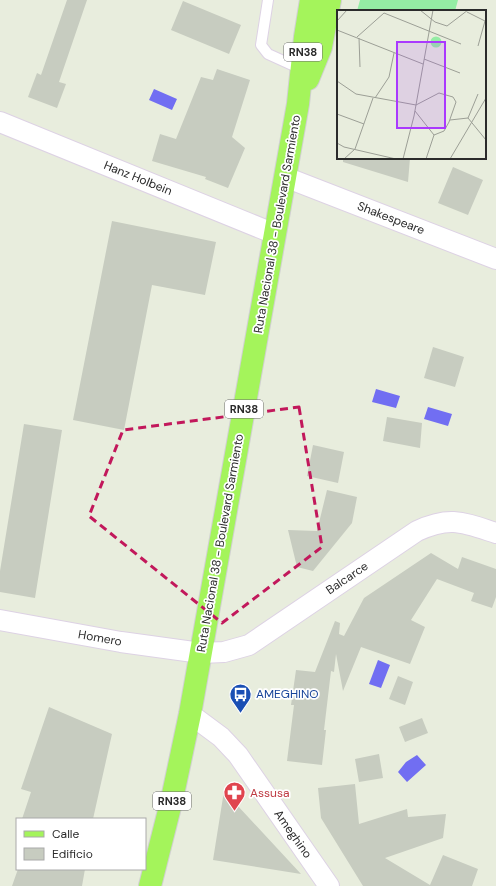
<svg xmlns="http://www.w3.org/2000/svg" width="496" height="886" viewBox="0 0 496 886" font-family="'DM Sans',sans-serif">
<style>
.pitch{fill:#94eda4}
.water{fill:#716ef2}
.building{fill:#c7ccc0}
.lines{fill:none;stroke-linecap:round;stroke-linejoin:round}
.lane-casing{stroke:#ddd2e4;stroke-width:12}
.street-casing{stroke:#ddd2e4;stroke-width:22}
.primary-casing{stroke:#d0d0d0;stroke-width:24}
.lane{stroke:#fff;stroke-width:10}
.street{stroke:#fff;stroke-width:20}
.primary{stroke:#a4f45b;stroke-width:22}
.marked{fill:none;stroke:#c2185b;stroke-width:3;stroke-dasharray:8 5;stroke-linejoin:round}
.labels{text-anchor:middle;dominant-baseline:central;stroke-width:3.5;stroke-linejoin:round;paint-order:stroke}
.shield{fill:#fff;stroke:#6b6b6b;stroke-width:1}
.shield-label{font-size:11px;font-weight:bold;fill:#2b2b2b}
.street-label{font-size:12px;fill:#2b2b2b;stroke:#fff}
.transit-label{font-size:12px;fill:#164399;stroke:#fff;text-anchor:start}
.health-label{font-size:12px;fill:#be3a42;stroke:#fff;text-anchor:start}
.inset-road{fill:none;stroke:#9c9f96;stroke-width:1}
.view{fill:#aa39fe;fill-opacity:0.15;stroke:#aa39fe;stroke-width:2}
.inset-edge{fill:none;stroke:#2b2b2b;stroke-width:2}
</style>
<rect width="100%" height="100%" fill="#e8eddd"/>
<path class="pitch" d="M360,0H458L455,11H357Z"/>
<path class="water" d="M154,89L177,99L172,110L149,100Z
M376,389L400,396L396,408L372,402Z
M428,407L452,414L448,426L424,419Z
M378,660L390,665L381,688L369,684Z
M417,755L426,765L407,782L398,772L406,762Z"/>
<path class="building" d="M67,0H87L59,82L66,84L57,108L28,97L37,73L41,75Z
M183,1L241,25L229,54L171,30Z
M217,69L250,80L232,137L245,148L228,188L205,179L206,177L152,161L160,134L176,139L201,77L213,80Z
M343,158H410L408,182L343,162Z
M453,167L483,180L468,215L438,203Z
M112,221L216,242L205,295L152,285L124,430L73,420Z
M433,347L464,357L455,387L424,378Z
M387,417L422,423L420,448L383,441Z
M24,424L62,430L35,598L0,592V571Z
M313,445L344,452L338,483L307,476Z
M327,490L357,497L352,523L313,571L297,567L288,530L317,531Z
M431,553L458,569L462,557L496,569V597L492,608L471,601L474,593L437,579L411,620L425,627L410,664L361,647L343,691L336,654L334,672L331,671L324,730H326L322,765L287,761L294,705H291L296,670L315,672L335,621L340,623L339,634L344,636L364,598Z
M398,676L413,682L405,705L389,699Z
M49,707L112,734L93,819H22L31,792L21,789Z
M422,718L428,733L405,742L399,727Z
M379,754L383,778L359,782L355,759Z
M355,784L359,824L407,809L408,817L446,814L443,838L385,858L430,885L443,855L478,869L472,886H363L321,818L318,788Z
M224,791L301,874L213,860Z
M18,869H85L82,886H12Z"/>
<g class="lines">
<defs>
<path id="lane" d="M268,0L261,45L268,54L301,69"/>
<path id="street" d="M0,122L275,234
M285,177L496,259
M0,620L121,642L201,653L224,652L249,645L417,531C450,516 462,522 496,533
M190,714L221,737L238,755L329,886"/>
<path id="primary" d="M308,79L321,47L330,0
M150,886L172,799L190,714L298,104L305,37L311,0"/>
</defs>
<use href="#lane" class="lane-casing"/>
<use href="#street" class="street-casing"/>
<use href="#primary" class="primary-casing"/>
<use href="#lane" class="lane"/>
<use href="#street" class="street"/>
<use href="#primary" class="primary"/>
</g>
<path class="marked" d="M299,407L322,547L222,623L89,516L123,430Z"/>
<defs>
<symbol id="bus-pin" viewBox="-11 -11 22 30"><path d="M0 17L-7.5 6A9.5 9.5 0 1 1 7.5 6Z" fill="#1a4fb4" stroke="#fff"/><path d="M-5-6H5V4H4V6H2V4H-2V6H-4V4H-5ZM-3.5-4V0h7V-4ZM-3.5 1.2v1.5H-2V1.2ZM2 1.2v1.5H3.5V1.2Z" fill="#fff"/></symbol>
<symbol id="pharmacy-pin" viewBox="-11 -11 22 30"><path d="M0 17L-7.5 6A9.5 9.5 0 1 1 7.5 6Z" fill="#e0444e" stroke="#fff"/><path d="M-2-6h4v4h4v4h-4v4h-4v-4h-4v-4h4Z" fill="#fff"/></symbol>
</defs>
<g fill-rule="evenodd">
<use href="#bus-pin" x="228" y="682" width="25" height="34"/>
<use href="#pharmacy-pin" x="222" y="780" width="25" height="34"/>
</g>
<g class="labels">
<g class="shield">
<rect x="284" y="43" width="38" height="18" rx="3"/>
<rect x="225" y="400" width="38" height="18" rx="3"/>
<rect x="153" y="792" width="38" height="18" rx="3"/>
</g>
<g class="shield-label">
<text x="303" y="52">RN38</text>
<text x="244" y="409">RN38</text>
<text x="172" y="801">RN38</text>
</g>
<g class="street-label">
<text transform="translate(138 178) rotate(22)">Hanz Holbein</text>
<text transform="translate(391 218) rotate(21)">Shakespeare</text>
<text transform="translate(277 224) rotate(-80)">Ruta Nacional 38 - Boulevard Sarmiento</text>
<text transform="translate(220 543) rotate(-80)">Ruta Nacional 38 - Boulevard Sarmiento</text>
<text transform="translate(347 578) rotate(-34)">Balcarce</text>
<text transform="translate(100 638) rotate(10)">Homero</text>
<text transform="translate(293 834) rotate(55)">Ameghino</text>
</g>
<g class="transit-label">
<text x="256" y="694">AMEGHINO</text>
</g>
<g class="health-label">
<text x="250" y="793">Assusa</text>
</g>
</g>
<g transform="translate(337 10)">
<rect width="149" height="149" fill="#e8eddd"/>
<path d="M93.5 32a5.5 5.5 0 1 1 11 0a5.5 5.5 0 1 1-11 0Z" fill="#94eda4"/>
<path class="inset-road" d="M83,0L98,12L110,16L131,0M130,2L148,11L141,36M0,11L10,0M0,20L86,54M20,27L47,3L124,34M22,28L23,57M87,49L123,63M0,71L19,84L79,95L102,83L116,87L119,92L112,112L107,121L97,125M38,88L52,67L57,43M78,101L97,125L89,149M0,104L27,114M131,108L141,84M113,110L131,108L149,130M0,133L7,137L59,149M7,149L18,139L36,88M66,149L77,106L96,0M113,149L149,88"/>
<path class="view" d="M60,32H108V118H60Z"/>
<rect width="149" height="149" class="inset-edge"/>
</g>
<rect x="16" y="818" width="130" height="52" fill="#ffffff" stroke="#aaaaaa"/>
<rect x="24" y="831" width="20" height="6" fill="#a4f45b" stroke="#aaaaaa"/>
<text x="52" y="838" font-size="12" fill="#2b2b2b">Calle</text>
<rect x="24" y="848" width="20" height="12" fill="#c7ccc0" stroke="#aaaaaa"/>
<text x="52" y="858" font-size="12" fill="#2b2b2b">Edificio</text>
</svg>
